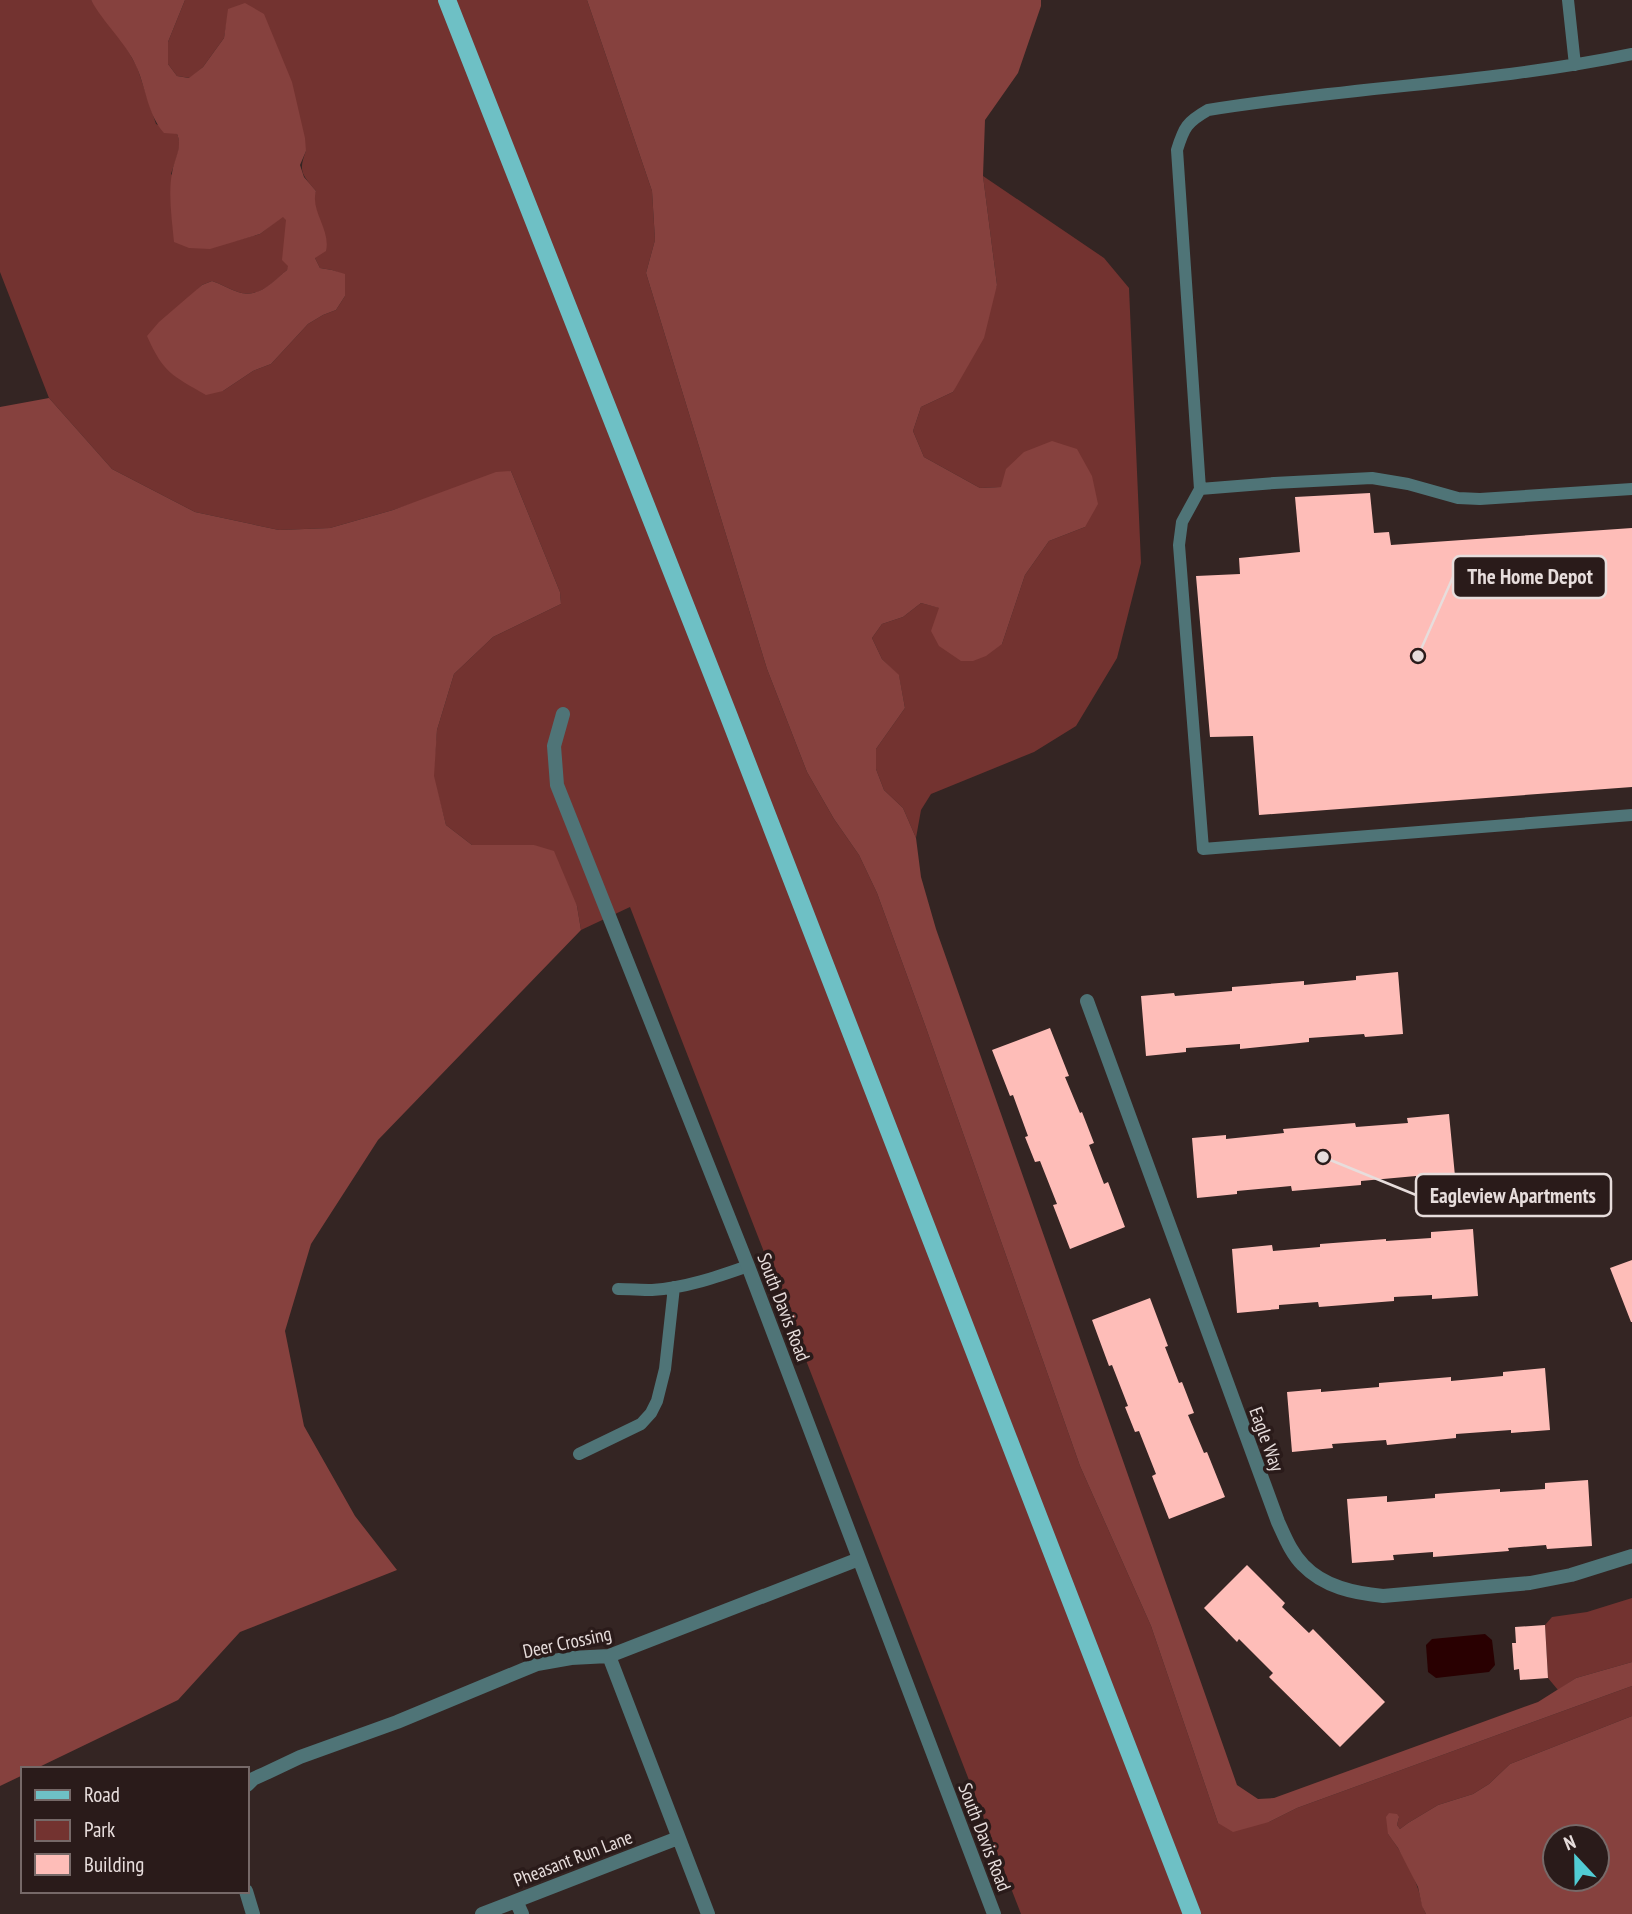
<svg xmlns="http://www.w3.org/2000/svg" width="1632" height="1914" viewBox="0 0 1632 1914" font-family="'PT Sans Narrow',sans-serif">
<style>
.green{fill:#733330}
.forest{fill:#86413e;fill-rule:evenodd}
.water{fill:#290001}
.building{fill:#febdb8}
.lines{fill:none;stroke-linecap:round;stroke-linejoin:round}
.service{stroke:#4f7477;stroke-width:12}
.minor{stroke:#4f7477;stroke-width:14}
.primary{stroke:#6ec0c5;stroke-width:18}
.labels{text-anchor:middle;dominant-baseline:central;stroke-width:7;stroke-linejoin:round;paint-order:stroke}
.street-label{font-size:19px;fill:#e7dddc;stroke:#2a1b1a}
.leader{fill:none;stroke:#e7dddc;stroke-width:2.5}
.callout-dot{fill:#e7dddc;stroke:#2a1b1a;stroke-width:2.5}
.callout{fill:#2a1b1a;stroke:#e7dddc;stroke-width:2.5}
.callout-label{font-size:21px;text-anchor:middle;font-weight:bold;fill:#e7dddc}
</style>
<rect width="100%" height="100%" fill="#342523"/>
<path class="green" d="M0,0H91L123,42L137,67L156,124L177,134C183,146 175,161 171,174L235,241L260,234L283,216L286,219L289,266L287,270C273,282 259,299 238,292C229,289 221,284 212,281L202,285L183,303L223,391L253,371L271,364L308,324L323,315L336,310L345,296V275L332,270L320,268L315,258L313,199L316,191C302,175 298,171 306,151L229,9L224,38L203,67L190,78L177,76L168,64V42L185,0H440L695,647L1186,1914H1021L630,907L581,930L577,906L534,845H472L446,825L433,776L437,730L454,674L493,637L561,604L560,592L511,471L393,510L330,528L279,530L195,512L112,469L49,398L0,272Z
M455,0H587L652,191L655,240L646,273L767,669L807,772L834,819L859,855L877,893L925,1025L1080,1466L1151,1626L1218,1823L1269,1822L1297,1808L1632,1686V1716L1510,1764L1489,1784L1473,1794L1438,1805L1408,1823L1400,1829L1397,1825L1399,1817L1388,1834C1400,1850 1411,1868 1417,1886C1421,1896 1421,1905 1426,1914H1198Z
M983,176L1104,258L1129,288L1141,563L1117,658L1076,726L1034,752L931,794L921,810L916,838L903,808L884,790L876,769V749L905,708L899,676L882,659L872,638L882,624L903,617L921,603L940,608L1002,644L1025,575L1049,541L1085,527L1001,487L980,488L924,457L913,431L921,407L953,392L997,285Z
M1632,1598V1662L1576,1678L1558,1690L1548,1678L1545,1625L1552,1617L1587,1612Z"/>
<path class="forest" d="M91,0H185L168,42V64L177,76L189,78L203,67L224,38L228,9L245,3L264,14L292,82L305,138L306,151L300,165L304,177L316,191C310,211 331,230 326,251L315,258L320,268L332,270L345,274V296L336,310L323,315L308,324L271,364L253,371L223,391L206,395C172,375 164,374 147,336L159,322L202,285L212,281C221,284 229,289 238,292C259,299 272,282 287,270L288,266L282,260L286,220L283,217L260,234L210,249L189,248L174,242C172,220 168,194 172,173C174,159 183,147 177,134L164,133C148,115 146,89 137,68C126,42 104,24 91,0Z
M587,0H1041V6L1018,73L985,120L983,176L997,285L984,338L953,392L921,407L913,431L924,457L980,488L1001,487L1006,469L1024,452L1052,441L1077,449L1092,476L1098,504L1085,527L1049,541L1025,575L1002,644L986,656L973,661H961L939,646L931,631L939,608L921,603L903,617L882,624L872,638L882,659L899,675L905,708L876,749V769L884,790L903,808L916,838L921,877L936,929L1237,1785L1258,1799L1274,1798L1538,1702L1576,1678L1632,1662V1686L1297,1808L1269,1822L1233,1832L1218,1823L1151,1626L1080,1466L925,1025L877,893L859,855L834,819L807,772L767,669L646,273L655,240L652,191Z
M49,398L112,469L195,512L279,530L330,528L393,510L496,472L511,471L560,592L561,604L493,637L454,674L437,730L434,776L446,825L472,845H534L554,851L577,906L581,930L378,1140L311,1244L285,1331L304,1426L355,1516L397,1570L240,1632L178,1700L35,1769H23V1775L0,1786V407Z
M1632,1716V1914H1426L1422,1906L1418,1887L1398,1848L1388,1834L1386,1817L1389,1813L1397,1814L1399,1817L1397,1825L1400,1829L1408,1823L1438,1805L1473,1794L1489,1784L1510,1764ZM1555,1837H1597V1879H1555Z"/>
<path class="water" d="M1485,1634L1492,1640L1495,1665L1489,1672L1436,1678L1428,1672L1426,1645L1432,1639Z"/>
<path class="building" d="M1370,493L1374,533L1389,532L1391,545L1632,528V787L1259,815L1253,736L1210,737L1196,576L1240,574L1239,558L1300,552L1295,497Z
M1398,972L1403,1034L1365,1037L1364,1034L1309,1038V1042L1240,1049V1044L1186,1048V1052L1146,1056L1141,996L1174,993L1175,996L1232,991V987L1304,981V985L1356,980V976Z
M1050,1028L1069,1076L1065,1077L1080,1113L1082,1112L1094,1143L1089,1145L1104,1184L1108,1182L1125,1227L1070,1249L1053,1205L1057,1204L1040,1161L1035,1162L1025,1137L1028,1136L1013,1095L1010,1096L992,1050Z
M1449,1114L1455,1176L1416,1179V1176L1361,1181V1185L1292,1191L1291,1186L1237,1191V1194L1197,1198L1192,1138L1226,1135V1139L1284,1133L1283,1129L1355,1123L1356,1127L1408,1123L1407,1118Z
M1473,1229L1478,1296L1432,1299V1295L1394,1297V1301L1319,1307L1318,1302L1279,1305V1309L1237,1313L1232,1249L1272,1245L1273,1251L1320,1247V1244L1386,1239V1241L1431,1238V1232Z
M1632,1260V1322H1631L1610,1268Z
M1150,1298L1168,1346L1165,1347L1179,1383L1182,1382L1194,1413L1188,1415L1204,1453L1207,1452L1225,1497L1169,1519L1152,1476L1156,1474L1139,1431L1135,1432L1125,1407L1128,1406L1112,1365L1109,1366L1092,1320Z
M1545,1368L1550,1430L1511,1433V1430L1456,1434V1438L1387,1445L1386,1440L1332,1444L1333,1448L1292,1452L1287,1392L1321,1389V1392L1379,1387V1383L1451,1377V1381L1503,1376V1372Z
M1588,1480L1592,1546L1547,1549L1546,1545L1508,1548L1509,1551L1433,1557V1552L1393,1555L1394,1560L1352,1563L1347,1499L1387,1496V1502L1435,1498V1494L1500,1489V1492L1545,1489V1483Z
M1247,1565L1285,1603L1282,1607L1309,1633L1313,1629L1385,1702L1340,1747L1269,1677L1273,1673L1239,1639L1237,1642L1204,1608Z
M1545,1625L1548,1678L1520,1680L1519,1669L1514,1670L1512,1643H1516L1515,1627Z"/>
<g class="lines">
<path class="service" d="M1568,0L1575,65
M1632,54C1492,83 1349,87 1208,110C1187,122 1184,127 1177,150L1200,489L1182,522L1179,545L1203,849L1632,815
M1200,489L1274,483L1372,478L1408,484L1458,498L1480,499L1632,489
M618,1289C629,1289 641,1290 652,1290C685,1288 717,1277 748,1266
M579,1454L641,1424L651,1413L657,1401L665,1369L674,1287"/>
<path class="minor" d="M563,714L554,746L557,785L748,1266L994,1914
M1087,1001L1278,1522C1285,1537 1291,1553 1303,1565C1324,1587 1354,1593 1383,1596L1530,1583L1571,1575L1632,1556
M609,1656L708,1914
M247,1785L253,1779L264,1774L300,1757L397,1722L537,1664L571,1658L609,1656L859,1559
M246,1891L253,1914
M516,1901L522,1914
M482,1914L678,1838"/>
<path class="primary" d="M447,0L728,714L1192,1914"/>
</g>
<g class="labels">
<g class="street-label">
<text transform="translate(784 1307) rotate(69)">South Davis Road</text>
<text transform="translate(1267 1439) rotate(70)">Eagle Way</text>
<text transform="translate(567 1642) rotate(-12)">Deer Crossing</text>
<text transform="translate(985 1837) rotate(69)">South Davis Road</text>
<text transform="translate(573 1858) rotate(-21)">Pheasant Run Lane</text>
</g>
</g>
<path class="leader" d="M1418 656L1453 577M1323 1157L1416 1195"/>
<g class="callout-dot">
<circle cx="1418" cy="656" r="7"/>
<circle cx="1323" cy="1157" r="7"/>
</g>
<g class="callout">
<rect x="1453" y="556" width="153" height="42" rx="7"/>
<rect x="1416" y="1174" width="195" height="42" rx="7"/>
</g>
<g class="callout-label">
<text x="1530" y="584">The Home Depot</text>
<text x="1513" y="1203">Eagleview Apartments</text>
</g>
<rect x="21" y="1767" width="228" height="126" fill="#2a1b1a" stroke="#766968" stroke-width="2"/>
<rect x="35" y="1790" width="35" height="10" fill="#6ec0c5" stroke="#766968" stroke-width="2"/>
<text x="84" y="1802" font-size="21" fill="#e7dddc">Road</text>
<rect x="35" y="1820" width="35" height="21" fill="#733330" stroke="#766968" stroke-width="2"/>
<text x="84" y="1837" font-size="21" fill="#e7dddc">Park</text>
<rect x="35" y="1854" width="35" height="21" fill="#febdb8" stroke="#766968" stroke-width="2"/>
<text x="84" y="1872" font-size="21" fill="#e7dddc">Building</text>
<g transform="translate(1576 1858) rotate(338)"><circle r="33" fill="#2a1b1a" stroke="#766968" stroke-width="2"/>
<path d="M0-5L12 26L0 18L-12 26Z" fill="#51ccd4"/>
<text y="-10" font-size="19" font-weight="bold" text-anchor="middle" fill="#e7dddc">N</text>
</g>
</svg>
